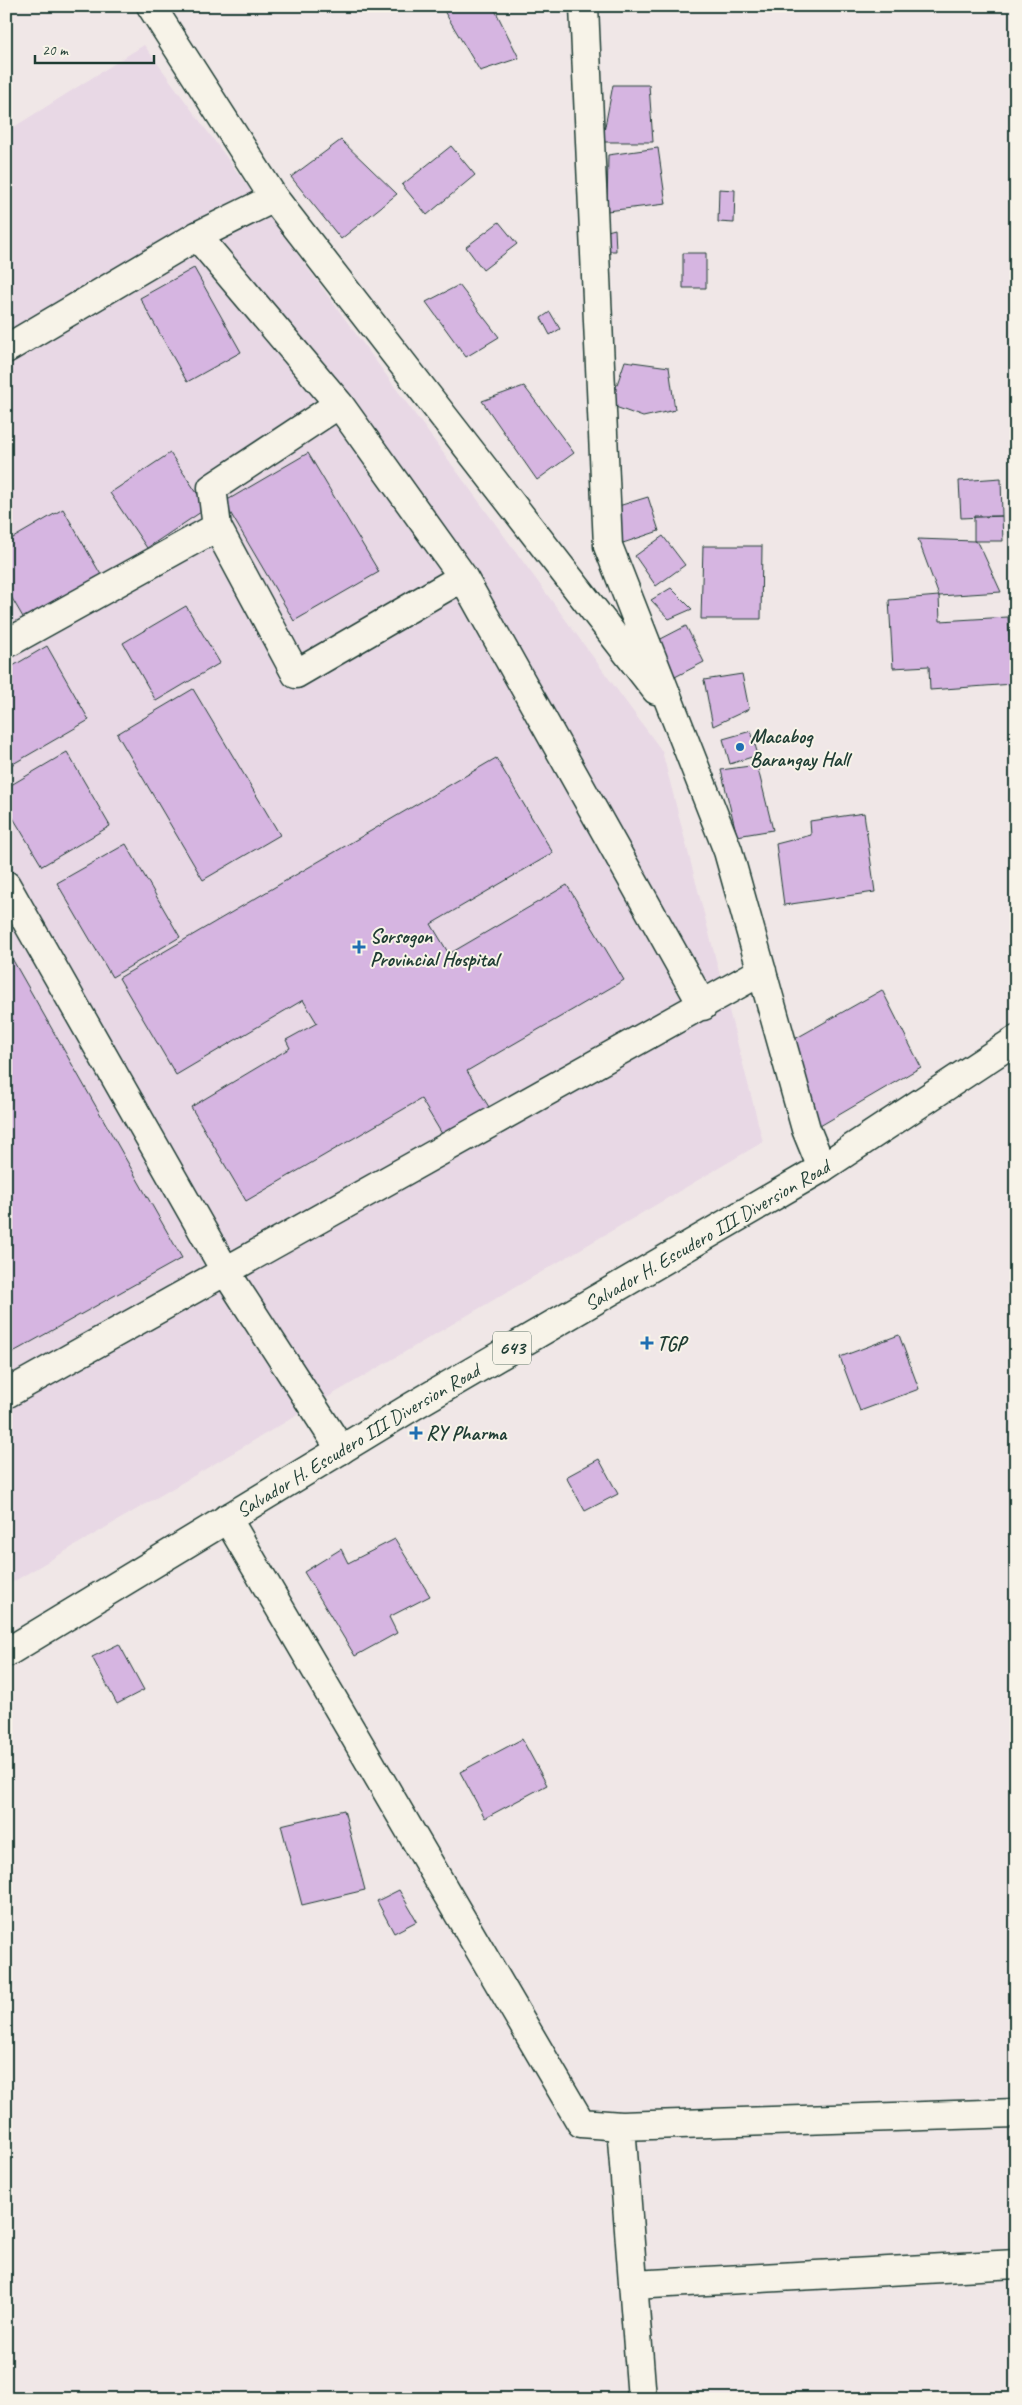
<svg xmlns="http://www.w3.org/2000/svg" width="1022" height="2405" viewBox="0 0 1022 2405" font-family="Caveat,sans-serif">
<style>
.built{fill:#e8d8e5}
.building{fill:#d6b5e1;stroke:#1f3d34}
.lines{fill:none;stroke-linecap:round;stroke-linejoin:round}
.minor-casing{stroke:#1f3d34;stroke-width:31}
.highway-casing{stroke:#1f3d34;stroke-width:31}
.minor{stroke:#f7f3e8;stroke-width:28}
.highway{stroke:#f7f3e8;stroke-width:28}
.poi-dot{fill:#1f6fb2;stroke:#f7f3e8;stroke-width:2}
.labels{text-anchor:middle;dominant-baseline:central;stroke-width:4;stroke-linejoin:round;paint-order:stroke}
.shield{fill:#f7f3e8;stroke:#60746a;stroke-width:1}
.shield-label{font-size:19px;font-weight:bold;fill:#1f3d34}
.poi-label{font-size:20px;font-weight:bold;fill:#1f3d34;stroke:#f7f3e8;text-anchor:start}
.street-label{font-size:20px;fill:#1f3d34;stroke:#f7f3e8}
</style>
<rect width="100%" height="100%" fill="#f0e7e7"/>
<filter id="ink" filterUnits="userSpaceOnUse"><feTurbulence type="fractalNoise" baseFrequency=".02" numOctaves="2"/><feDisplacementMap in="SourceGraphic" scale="10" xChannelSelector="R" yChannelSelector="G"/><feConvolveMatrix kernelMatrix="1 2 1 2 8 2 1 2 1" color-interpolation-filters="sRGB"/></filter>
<g filter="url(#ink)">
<path class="built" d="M144,45L662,751L763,1142L6,1586V132Z"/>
<path class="building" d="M441,6H493L519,58L480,71Z
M613,85H649L653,142H602Z
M341,140L397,194L341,239L291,177Z
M451,146L475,175L427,215L402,185Z
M658,148L666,204L607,211L608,155Z
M719,189L735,190L734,223L718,222Z
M499,222L517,244L483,270L466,247Z
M615,229L616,251H601L600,233Z
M683,253H706V288H683Z
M194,268L241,352L187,382L140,298Z
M459,285L499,337L466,357L426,302Z
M550,312L560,329L550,335L541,318Z
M625,361L669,367L675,410L643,417L610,405Z
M524,386L574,453L537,480L482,401Z
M170,453L207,508L147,548L110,493Z
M308,453L379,572L294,621L224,502Z
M1001,478L1002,516L961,518L959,481Z
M648,497L659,531L623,543L612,508Z
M63,509L104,580L27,624L6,588V542Z
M974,516H1002L1003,541H974Z
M663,536L685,565L656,586L635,556Z
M918,539L974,541L979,544L1001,592L939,596Z
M703,546H762L761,619H701Z
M671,588L692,609L669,619L651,600Z
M939,596L940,621L1008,617L1013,684L930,690L929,666L893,668L889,600Z
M186,606L220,663L156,701L123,643Z
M686,626L704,662L673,678L655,642Z
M47,646L89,720L6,768V670Z
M742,674L749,709L713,726L704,680Z
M193,689L280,835L203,880L117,734Z
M751,731L758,755L730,764L723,739Z
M67,752L110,826L42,866L6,806V788Z
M496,758L553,853L431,924L449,954L567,885L624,980L467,1071L492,1112L445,1139L421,1099L246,1201L191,1107L290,1048L286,1040L317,1023L303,1000L176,1075L119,978Z
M757,765L773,830L737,836L721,770Z
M864,813L875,892L784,905L776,844L811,835L810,821Z
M126,844L180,937L112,977L57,883Z
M6,948L182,1258L6,1356Z
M882,990L921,1067L820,1126L793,1040Z
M899,1335L919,1389L860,1411L840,1357Z
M599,1459L618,1494L585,1511L566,1477Z
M395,1539L430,1596L389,1617L397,1633L355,1656L304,1572L341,1549L348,1563Z
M119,1644L144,1690L117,1704L92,1657Z
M522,1739L547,1785L485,1818L460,1772Z
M344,1810L365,1890L302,1905L281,1825Z
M399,1890L417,1921L394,1933L377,1901Z"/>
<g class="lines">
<defs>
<path id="minor" d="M151,6L274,198L656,690
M584,6L608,546L728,851L806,1129L822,1168
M197,236L339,404L463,577L703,1006
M6,349L197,236L274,198
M339,404L212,488L217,527L296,674L463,577
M6,644L217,527
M6,885L226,1272L341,1450
M6,1394L762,971
M227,1518L581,2123L621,2126L642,2399
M621,2126L1016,2113
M633,2285L1016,2264"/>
<g id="highway">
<path id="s1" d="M6,1653L413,1406L822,1168L1016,1040"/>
</g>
</defs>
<use href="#minor" class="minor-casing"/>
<use href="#highway" class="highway-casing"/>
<use href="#minor" class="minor"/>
<use href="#highway" class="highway"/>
</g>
</g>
<g class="poi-dot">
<circle cx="740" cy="747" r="5"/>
<path d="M356.5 939.5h5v5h5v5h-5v5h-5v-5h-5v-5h5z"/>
<path d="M644.5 1335.5h5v5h5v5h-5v5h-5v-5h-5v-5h5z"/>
<path d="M413.5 1425.5h5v5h5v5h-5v5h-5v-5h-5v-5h5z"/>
</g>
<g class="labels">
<rect class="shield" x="493" y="1331.5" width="38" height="33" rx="4"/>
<g class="shield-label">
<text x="512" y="1348">643</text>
</g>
<g class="poi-label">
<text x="750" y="736">Macabog<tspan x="750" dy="23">Barangay Hall</tspan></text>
<text x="370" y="936">Sorsogon<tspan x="370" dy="23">Provincial Hospital</tspan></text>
<text x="657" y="1343">TGP</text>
<text x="426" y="1433">RY Pharma</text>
</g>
<g class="street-label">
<text stroke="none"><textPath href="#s1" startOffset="816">Salvador H. Escudero III Diversion Road</textPath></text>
<text stroke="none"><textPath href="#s1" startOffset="411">Salvador H. Escudero III Diversion Road</textPath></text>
</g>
</g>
<rect width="1022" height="2405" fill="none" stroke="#f7f3e8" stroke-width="25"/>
<rect x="12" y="12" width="997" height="2380" fill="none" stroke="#1f3d34" stroke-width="2" filter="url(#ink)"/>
<path d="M35 55v8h119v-8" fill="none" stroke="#1f3d34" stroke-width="2.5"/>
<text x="42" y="55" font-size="15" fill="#1f3d34" stroke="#f7f3e8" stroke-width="4" paint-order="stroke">20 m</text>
</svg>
